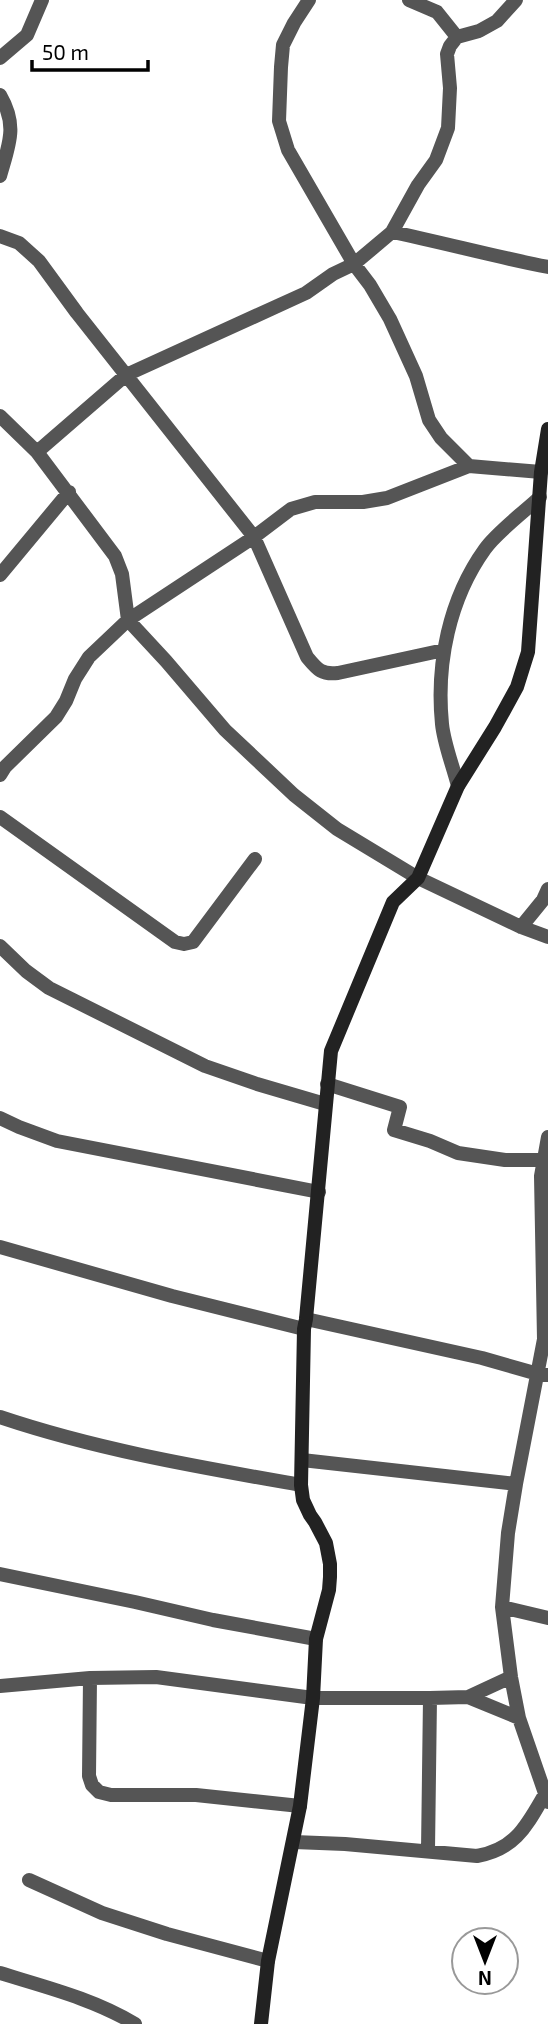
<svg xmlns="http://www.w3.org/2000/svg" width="548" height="2024" viewBox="0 0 548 2024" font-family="'Exo 2',sans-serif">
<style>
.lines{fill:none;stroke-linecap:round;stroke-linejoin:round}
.street{stroke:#555;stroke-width:14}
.secondary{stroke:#222;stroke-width:14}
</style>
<rect width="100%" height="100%" fill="#fff"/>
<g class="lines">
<path class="street" d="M309,0L294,23L283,45L281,67L279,121L288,150L354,264L370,285L390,319L416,376L429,420L441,438L469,466
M409,0L437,12L457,37
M0,58L27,35L42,0
M0,95C18,126 9,144 0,176
M392,232C445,243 496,257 548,267
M0,236L19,243L39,261L77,313L254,537L307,657C317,669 321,675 338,673L444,650
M0,416L37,452L115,556L122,574L128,620L166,661L225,730L294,795L337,829L418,878L521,927L548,937
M37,452L126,375L306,293L333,274L354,264L392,232L418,185L436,160L448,128L450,88L447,54L450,46L457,37L479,31L497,21L516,0
M0,575L69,492
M0,775L5,767L56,717L66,701L75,679L89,657L128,620L254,537L291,509L315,502H363L387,498L469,466L541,472
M458,786C453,766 444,744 442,724C436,664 449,599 485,549C496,533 525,511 540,497
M0,817L175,942L184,944L193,942L255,859
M521,927L543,900L548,889
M0,946L26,971L49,988L205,1066L257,1084L325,1104
M327,1084L400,1107L394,1130L430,1141L458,1153L505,1160H543
M0,1118L19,1127L57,1141L319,1192
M548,1137L541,1176L544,1339L516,1484L508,1533L502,1607L511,1677L519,1718L548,1802
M0,1247L172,1296L304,1329
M306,1319L482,1358L538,1374L548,1375
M0,1417C98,1450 199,1467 301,1485
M302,1460L516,1484
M0,1574L135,1602L213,1620L316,1639
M502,1607L548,1618
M90,1678L89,1776L92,1785L99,1792L111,1795H196L300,1806
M0,1686L90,1678L156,1677L313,1698H430L468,1697L511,1677
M468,1697L519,1718
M294,1842L345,1844L477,1856C516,1849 527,1825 545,1794
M428,1850L430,1698
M29,1880L102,1913L167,1934L268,1961
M0,1973C45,1987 94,1999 135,2024"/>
<path class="secondary" d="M261,2024L268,1961L300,1806L313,1698L316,1639L329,1590L330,1577V1564L326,1543L315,1522L310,1515L303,1500L301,1485L304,1329L306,1319L331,1051L393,902L418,878L458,786L495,727L517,687L528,652L541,472L548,429"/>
</g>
<g transform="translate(485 1961) rotate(180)"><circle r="33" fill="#ffffff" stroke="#999999" stroke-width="2"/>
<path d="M0-5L12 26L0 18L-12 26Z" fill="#000000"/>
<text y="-10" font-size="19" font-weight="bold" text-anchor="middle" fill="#000000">N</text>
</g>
<path d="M32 60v10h116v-10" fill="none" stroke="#000000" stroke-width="3.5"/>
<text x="42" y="60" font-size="21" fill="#000000" stroke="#ffffff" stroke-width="5" paint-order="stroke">50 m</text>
</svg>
